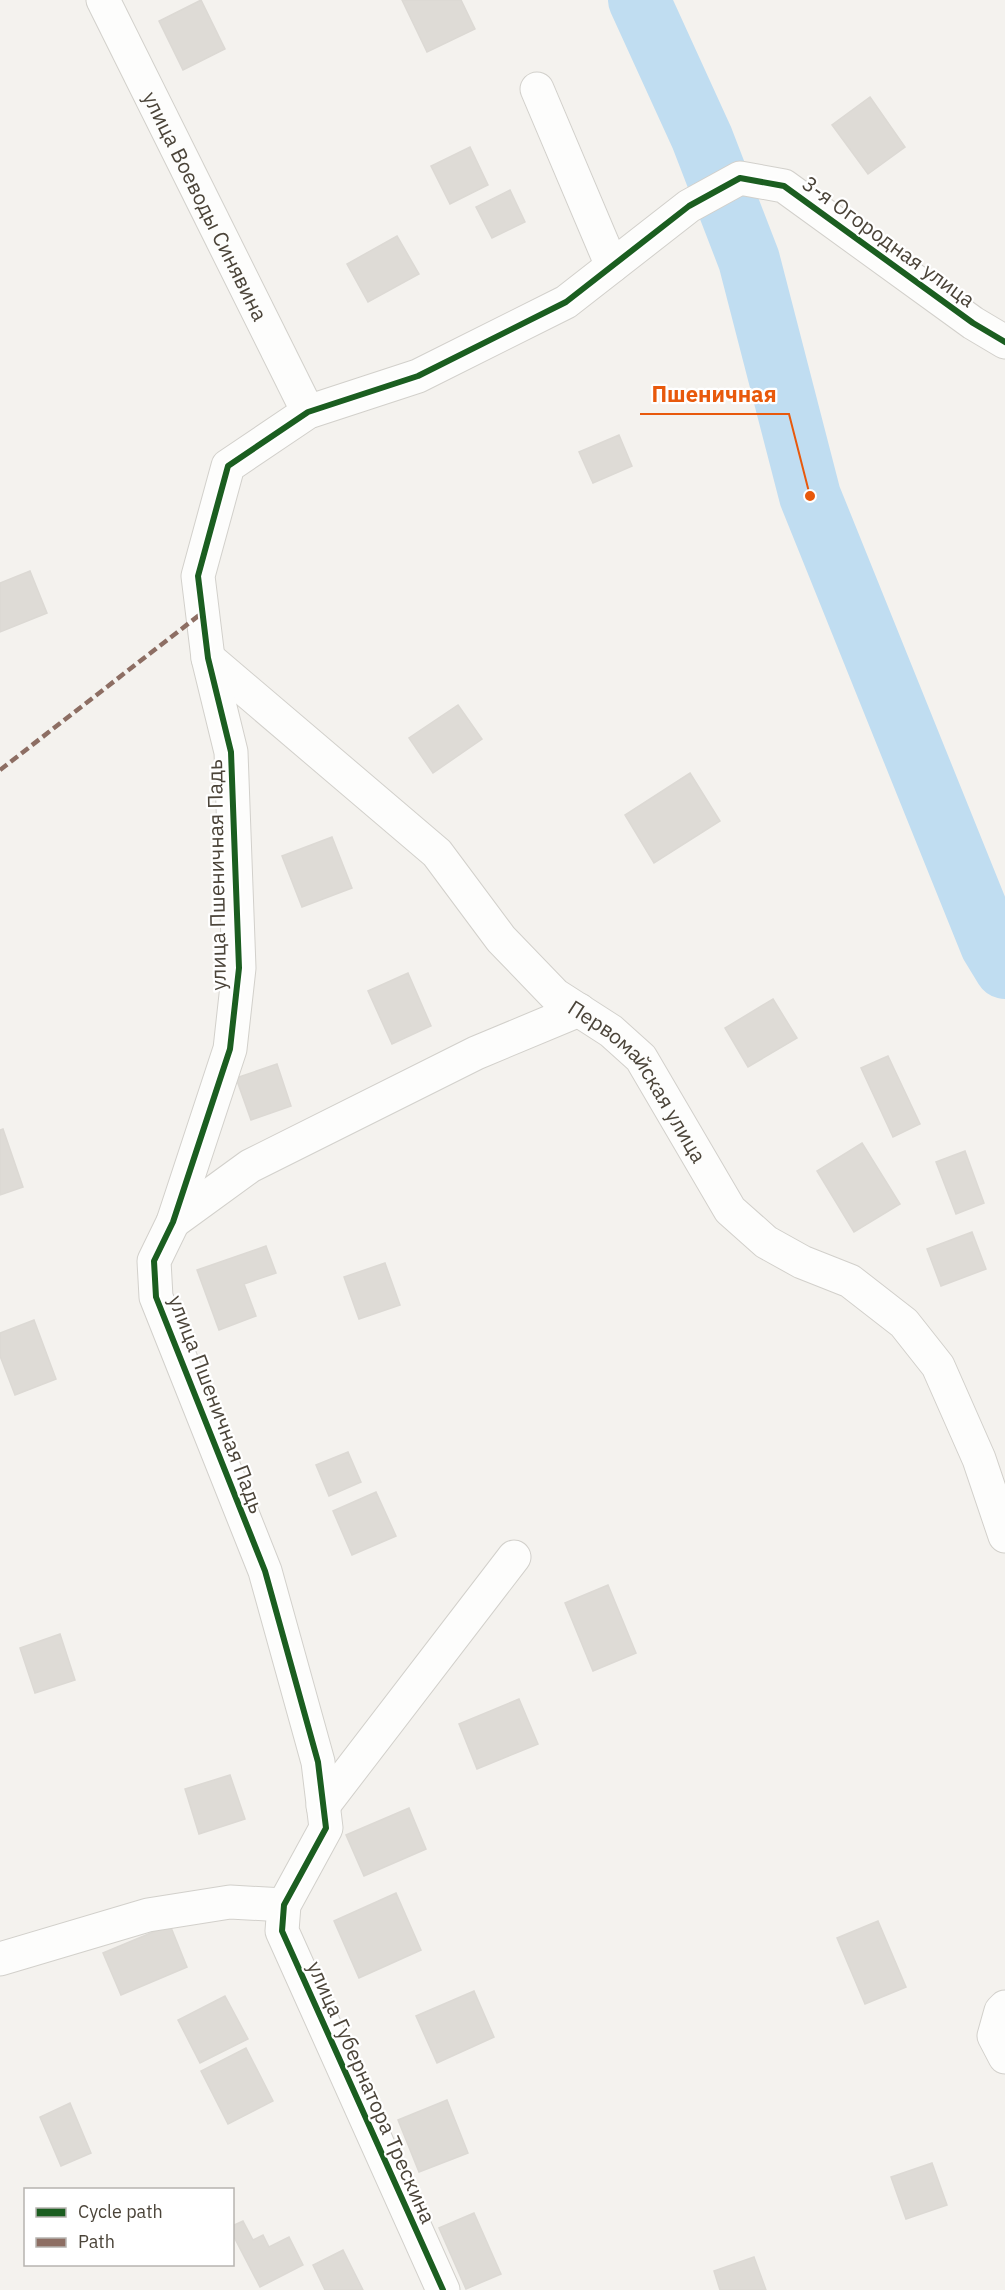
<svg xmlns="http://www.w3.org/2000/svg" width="1005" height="2290" viewBox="0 0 1005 2290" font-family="'IBM Plex Sans',sans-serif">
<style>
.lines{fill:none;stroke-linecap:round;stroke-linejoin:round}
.river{stroke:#c0ddf1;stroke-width:62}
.building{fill:#dedbd6;stroke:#dcd9d4;stroke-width:1.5}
.minor-casing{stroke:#d2d0cb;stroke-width:35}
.minor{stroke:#fdfdfc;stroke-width:33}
.quiet{stroke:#8d6e63;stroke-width:4.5;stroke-dasharray:9 4.5;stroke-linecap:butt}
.cycleway-casing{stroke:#fff;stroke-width:10}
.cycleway{stroke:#1b5e20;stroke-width:6}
.labels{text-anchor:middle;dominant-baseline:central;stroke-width:4.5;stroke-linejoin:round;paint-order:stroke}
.street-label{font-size:21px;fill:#4b4439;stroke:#fff}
.leader{fill:none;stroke:#e8590c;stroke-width:2}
.callout-dot{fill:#e8590c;stroke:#fff;stroke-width:2}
.callout-label{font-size:22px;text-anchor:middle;font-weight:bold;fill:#e8590c;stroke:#fff;stroke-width:4.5;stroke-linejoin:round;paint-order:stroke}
</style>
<rect width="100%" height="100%" fill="#f4f2ee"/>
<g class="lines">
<path class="river" d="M639,0L702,138L749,260L810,496L991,945L1005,968"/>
</g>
<path class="building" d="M201,0L225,49L183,70L159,21Z
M402,0H461L475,29L427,52Z
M870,97L905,147L868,174L832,125Z
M470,147L488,185L450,204L431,166Z
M510,190L525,222L492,238L476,207Z
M397,236L419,274L368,302L347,264Z
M619,435L632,466L593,483L579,452Z
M30,571L47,613L0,632V583Z
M458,705L482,739L433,773L409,738Z
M690,773L720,821L654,863L625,815Z
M332,837L352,888L302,907L282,856Z
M408,973L431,1026L392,1044L368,991Z
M773,999L797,1038L748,1067L725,1028Z
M888,1056L920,1124L893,1137L861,1068Z
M277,1064L291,1106L251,1120L236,1078Z
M3,1129L23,1187L0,1195V1130Z
M862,1143L900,1204L854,1232L817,1171Z
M965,1151L984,1203L956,1214L936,1162Z
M972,1232L986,1269L941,1286L927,1249Z
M266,1246L276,1273L244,1284L256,1316L219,1330L197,1270Z
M385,1263L400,1305L359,1319L344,1277Z
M34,1320L56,1379L15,1395L0,1356V1333Z
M348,1452L361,1482L329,1496L316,1465Z
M376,1492L396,1536L352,1555L333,1511Z
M608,1585L636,1653L593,1671L565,1603Z
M60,1634L75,1680L35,1693L20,1648Z
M519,1699L538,1744L477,1769L459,1724Z
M230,1775L245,1819L199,1834L185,1789Z
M409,1808L426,1849L364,1876L346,1835Z
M396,1893L421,1950L359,1978L334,1921Z
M878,1921L906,1987L865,2004L837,1938Z
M170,1925L187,1967L121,1995L103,1953Z
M474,1991L494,2037L437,2063L416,2016Z
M225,1996L248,2039L200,2063L178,2020Z
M246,2048L273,2101L228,2124L201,2071Z
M447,2100L468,2153L419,2172L398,2120Z
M70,2103L91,2153L61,2166L40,2117Z
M932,2163L947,2205L906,2219L891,2177Z
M474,2213L501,2274L466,2289L439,2228Z
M243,2221L253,2240L263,2235L269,2247L289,2237L303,2265L260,2287L232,2233V2226Z
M343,2250L363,2290H325L313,2265Z
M754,2257L766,2290H720L714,2271Z"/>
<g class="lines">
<defs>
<g id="minor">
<path id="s1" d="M103,0L308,412"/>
<path d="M537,89L612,266"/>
<path id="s2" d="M208,658L437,853L501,939L555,995L611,1031L641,1058L730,1210L766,1242L802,1262L850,1281L904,1323L938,1366L979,1459L1005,1536"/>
<path d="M173,1222L250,1166L476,1053L579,1010"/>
<path d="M323,1806L514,1557"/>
<path d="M0,1959L148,1915L230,1902L284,1905"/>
<path d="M1005,2007L1001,2011L994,2036L1005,2057"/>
<path d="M443,2290L282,1931L284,1905L326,1828L318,1762L265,1571L156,1297L154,1261L173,1222L230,1049L239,968L231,752L208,658L198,576L228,466L308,412L418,376L566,302L689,206L740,178L784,186L973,323L1005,342"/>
</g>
</defs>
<use href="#minor" class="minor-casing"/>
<use href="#minor" class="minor"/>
<path class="quiet" d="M0,770L202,613"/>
<defs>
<path id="cycleway" d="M443,2290L282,1931L284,1905L326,1828L318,1762L265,1571L156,1297L154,1261L173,1222L230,1049L239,968L231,752L208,658L198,576L228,466L308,412L418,376L566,302L689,206L740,178L784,186L973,323L1005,342"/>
</defs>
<use href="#cycleway" class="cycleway-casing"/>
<use href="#cycleway" class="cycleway"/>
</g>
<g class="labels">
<g class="street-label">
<text stroke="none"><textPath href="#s1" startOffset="230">улица Воеводы Синявина</textPath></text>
<text transform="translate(889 241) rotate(36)">3-я Огородная улица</text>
<text transform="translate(216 875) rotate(-91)">улица Пшеничная Падь</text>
<text stroke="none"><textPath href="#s2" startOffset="608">Первомайская улица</textPath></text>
<text transform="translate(217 1404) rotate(69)">улица Пшеничная Падь</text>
<text transform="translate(372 2092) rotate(66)">улица Губернатора Трескина</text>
</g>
</g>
<path class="leader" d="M810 496L789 414H640"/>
<circle class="callout-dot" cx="810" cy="496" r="6"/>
<g class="callout-label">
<text x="714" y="402">Пшеничная</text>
</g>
<rect x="24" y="2188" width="210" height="78" fill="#ffffff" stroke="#b7b4b0" stroke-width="1.5"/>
<rect x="36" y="2208" width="30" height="9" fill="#1b5e20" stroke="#b7b4b0" stroke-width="1.5"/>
<text x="78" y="2218" font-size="18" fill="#4b4439">Cycle path</text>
<rect x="36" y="2238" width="30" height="9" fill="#8d6e63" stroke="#b7b4b0" stroke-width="1.5"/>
<text x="78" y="2248" font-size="18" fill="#4b4439">Path</text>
</svg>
